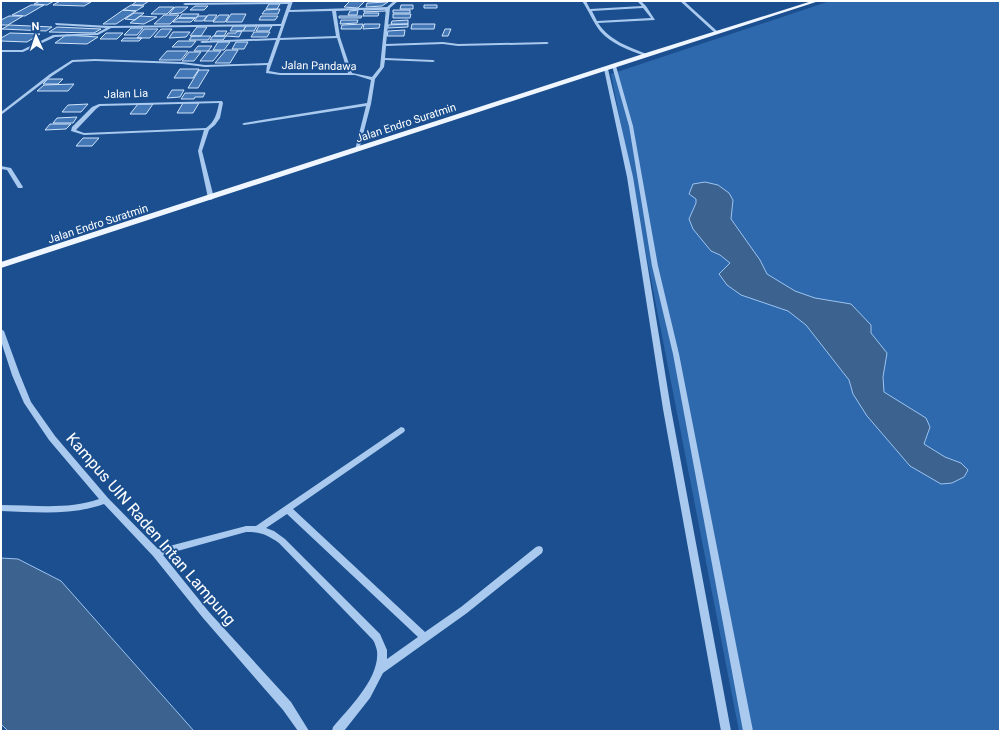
<svg xmlns="http://www.w3.org/2000/svg" width="1001" height="732" viewBox="0 0 1001 732" font-family="Roboto,sans-serif">
<style>
.green{fill:#2e69ad}
.water{fill:#3c6290;stroke:#9cc4f0}
.building{fill:#4478b7;stroke:#cfe3fa}
.lines{fill:none;stroke-linecap:round;stroke-linejoin:round}
.minor{fill:#a9c9ee;fill-rule:evenodd}
.major{fill:#f0f6ff;fill-rule:evenodd}
.labels{text-anchor:middle;dominant-baseline:central;stroke-width:3.5;stroke-linejoin:round;paint-order:stroke}
.far-street-label{font-size:11px;fill:#fff;stroke:#1b4f8f}
.near-street-label{font-size:16px;fill:#fff;stroke:#1b4f8f}
</style>
<rect width="100%" height="100%" fill="#1b4f8f"/>
<path class="green" d="M830,1H1000V731H739L611,74Z"/>
<path class="water" d="M705,182L718,185L729,193L733,200L731,219L760,260L767,274L795,291L815,298L851,304L871,325V333L887,353L883,377L884,392L926,418L930,427L924,444L945,457L961,463L968,470L964,477L952,483L941,484L910,466L867,416L853,394L849,380L806,325L788,311L741,295L727,285L719,274L730,263L720,255L711,251L693,229L689,219L696,203V199L689,194L693,184Z
M1,558L18,559L61,581L194,731H8L1,724Z"/>
<path class="building" d="M40,1H54L47,5L34,4Z
M60,1H66L91,2L84,6L53,5Z
M137,1H149L143,5H132Z
M350,1H365L358,8L344,7Z
M388,2L382,6L366,7L367,3Z
M269,4H280L277,9H266Z
M31,5H44L25,16L12,15Z
M131,5L144,6L136,11L123,10Z
M401,5H413V9H400Z
M424,5H437V8H424Z
M195,6H208L204,10H190Z
M159,7H174L167,14H151Z
M175,7H188L181,13L169,14Z
M280,9L278,14H262L265,10Z
M386,9V11L364,12V10Z
M123,10L136,11L116,24H103Z
M358,10L357,15H348L350,11Z
M393,10H410V13H393Z
M134,13H144L135,20L125,19Z
M364,13H379L378,16H363Z
M182,14H199L196,18H179Z
M231,14H246L242,22H226Z
M393,14H411L410,18H393Z
M164,15H179L170,24H154Z
M208,15H217L213,21H204Z
M219,15H229L225,22H213Z
M9,16H23L8,25H1V20Z
M140,16L157,17L144,24L130,23Z
M198,16H207L203,21H194Z
M261,16H278L275,20H259Z
M339,16H362L361,18H339Z
M178,18H195L191,22H173Z
M341,20H358L357,23L340,24Z
M408,20V24H391L392,21Z
M363,24L361,29H341L342,25Z
M364,24H380L379,28L363,29Z
M408,24V27L388,28V25Z
M412,24H435L434,29H411Z
M9,25L52,27L46,31L2,29Z
M233,26H246L243,31H230Z
M246,26H257L254,31H243Z
M259,26H272L269,31H256Z
M57,27L101,29L94,33L49,32Z
M197,27H207L201,36H190Z
M131,28H143L137,35H124Z
M144,29H158L150,38H137Z
M161,29H172L166,37H154Z
M445,29H451L448,36H442Z
M405,30L404,36H387L388,31Z
M217,31H227L224,36H214Z
M237,31H242L239,37L226,36L228,33H236Z
M173,32H190L186,37L169,38Z
M254,32H270L267,37H251Z
M10,33L40,34L27,42L1,41V38Z
M106,33H123L117,39H100Z
M66,35L98,37L87,44L55,43Z
M192,36H211L208,40H189Z
M213,36H226L223,40H210Z
M124,38H142L139,41H121Z
M178,41H196L191,47H172Z
M218,42H230L224,50H213Z
M236,42H248L244,49H232Z
M198,46H212L208,51H194Z
M226,50H238L230,63H215Z
M167,51H188L181,60H159Z
M208,51H221L213,61H200Z
M189,52H201L194,61H182Z
M180,69H199L193,78H174Z
M199,70H209L198,88H188Z
M48,79H63L58,84H43Z
M74,84L68,91H37L44,85Z
M172,90H184L180,97L167,98Z
M185,93H205L203,97H195L194,99H181Z
M183,103H199L193,113H177Z
M88,104L81,112H62L68,105Z
M138,104H153L146,114H130Z
M77,117L73,123H53L57,118Z
M50,124H71L66,129L45,130Z
M83,138H99L92,146H76Z"/>
<g class="lines">
<path class="minor" d="M289,1H293L290,10L387,7L394,1H398L390,8L386,44L443,42L458,44L547,42L549,43L547,44L458,46L443,44L386,46L385,58L433,60L435,61L433,62L385,60L384,67L375,79L371,104L359,150L357,151L355,150L366,106L244,125L242,124L244,123L367,103L371,80L355,75H280L266,73L267,65L205,67L182,64L95,61L73,62L52,76L1,115V112L50,74L72,60L95,59L182,62L205,65L268,63L276,40L202,43L200,42L202,41L277,38L281,26L111,28L98,35L55,37L23,52H1V50H22L53,35L97,33L106,28L56,25L55,23L110,26L281,24L288,4L185,5L183,4L185,3L289,2ZM386,9L380,67L372,77L352,73L340,37L336,11ZM332,11L336,36L280,38L289,12ZM337,38L348,73H280L269,71L280,40Z
M582,1H586L590,9L642,6L638,2L641,1L646,6L655,20L598,23C610,41 629,47 647,54V56H645C629,50 611,44 600,31C593,22 589,11 582,1ZM643,8L651,18L597,21L592,11Z
M680,1H684L717,31V33H715Z
M839,1H868L866,2H841Z
M614,65L616,66L633,126L658,266L679,354L753,731H743L673,354L652,266L629,126L612,66Z
M606,68L608,69L633,177L671,409L731,731H721L663,409L627,177L604,69Z
M222,101L223,103L220,118L215,125L209,130L202,151L214,198L211,200L208,198L198,151L204,130L84,135L71,131L72,127L92,107L99,104ZM219,103C217,113 215,122 206,128L84,133L76,130L96,109L100,106Z
M1,166L11,168L23,187L22,188H18L7,170L1,169Z
M1,329L4,331L20,375L31,402L55,436L108,498L158,549L246,526H256L401,427L404,428L405,430L404,432L293,509L425,632L461,607L536,547L539,546L542,547L543,550L542,553L467,613L383,673L370,698L344,731H332L333,727C349,708 380,678 377,651C376,647 375,643 373,640L279,543C267,535 261,532 246,532L163,555L209,612L291,702L309,731H298L283,710L203,618L153,556L104,504C70,516 36,512 1,511V505C34,505 68,510 99,499L49,440L24,403L12,375L1,341ZM287,514L418,637L387,659V650L380,634L285,539L274,531L266,528Z"/>
<path class="major" d="M812,1H819L1,268V262L649,52Z"/>
</g>
<g class="labels">
<g class="far-street-label">
<text transform="translate(319 66) rotate(1)">Jalan Pandawa</text>
<text transform="translate(126 94) rotate(-2)">Jalan Lia</text>
<text transform="translate(406 123) rotate(-18)">Jalan Endro Suratmin</text>
<text transform="translate(98 224) rotate(-18)">Jalan Endro Suratmin</text>
</g>
<g class="near-street-label">
<text transform="translate(151 529) rotate(49)">Kampus UIN Raden Intan Lampung</text>
</g>
</g>
<rect width="1001" height="732" fill="none" stroke="#ffffff" stroke-width="4"/>
<g transform="translate(36 36) rotate(357)" stroke="#1b4f8f" stroke-width="3" paint-order="stroke">
<path d="M0-3L7 15L0 10L-7 15Z" fill="#ffffff"/>
<text y="-6" font-size="11" font-weight="bold" text-anchor="middle" fill="#ffffff">N</text>
</g>
</svg>
